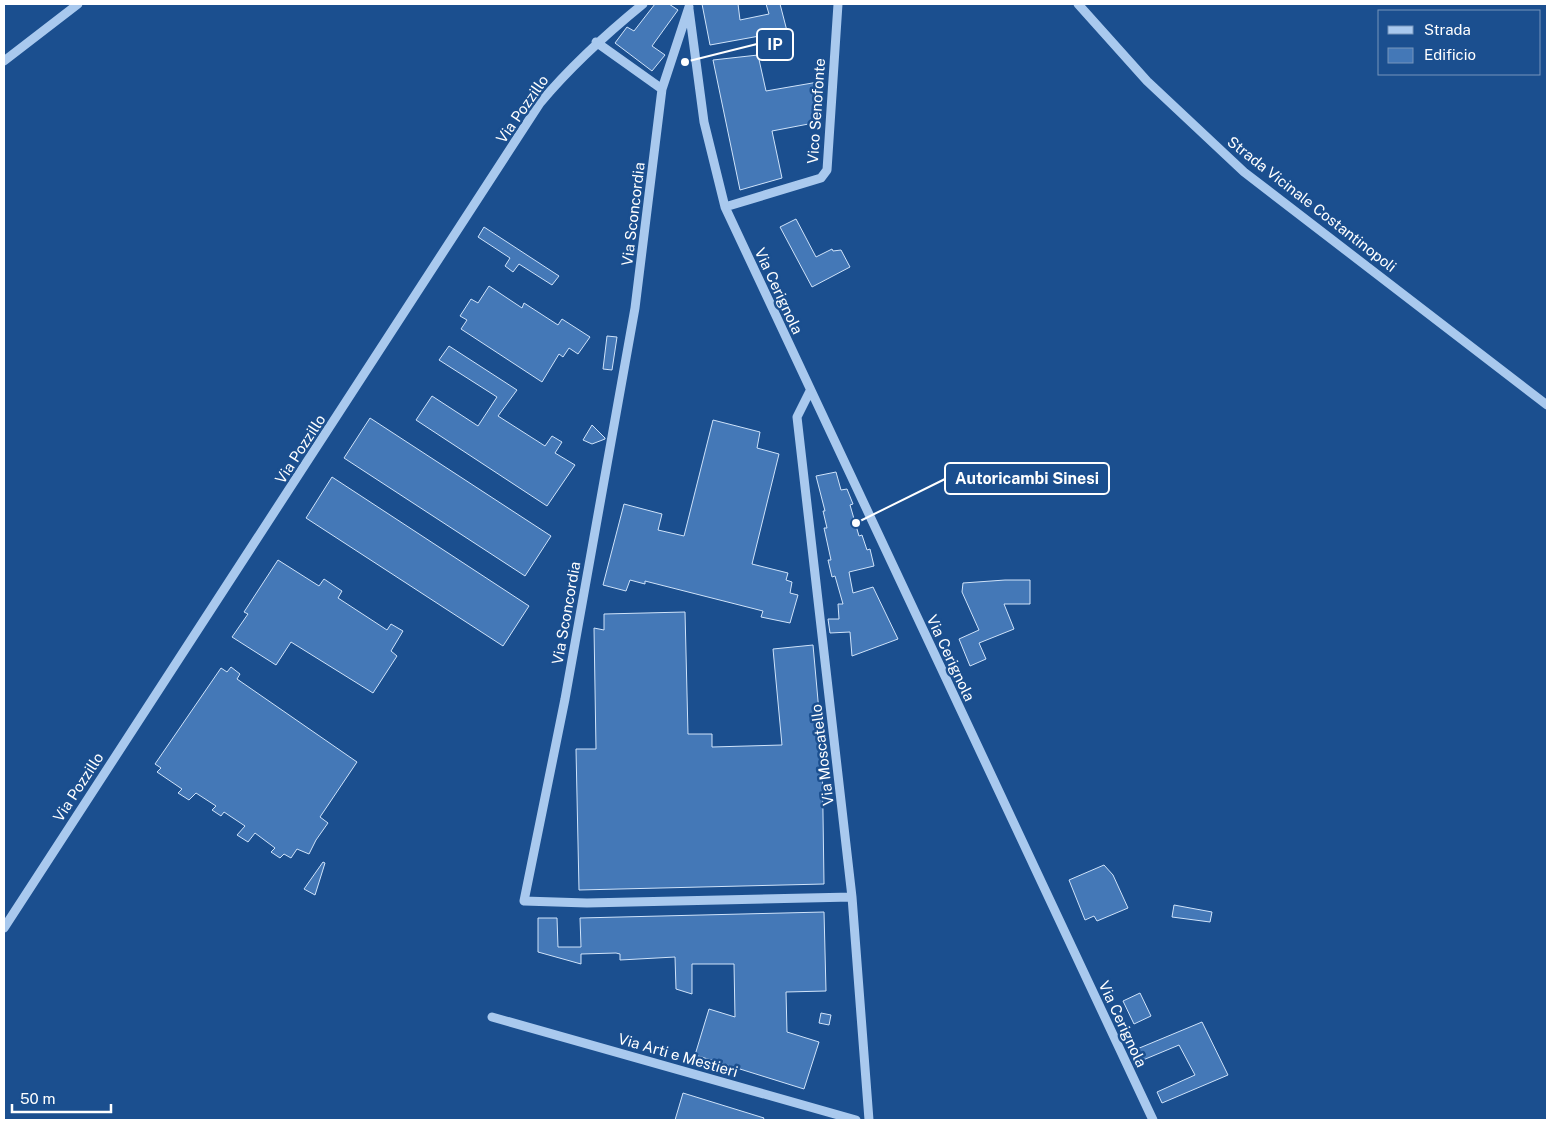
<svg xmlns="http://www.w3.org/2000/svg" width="1551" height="1124" viewBox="0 0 1551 1124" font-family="'Public Sans',sans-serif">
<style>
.building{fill:#4478b7;stroke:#cfe3fa}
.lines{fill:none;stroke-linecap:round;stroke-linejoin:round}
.minor{stroke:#a9c9ee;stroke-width:9}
.labels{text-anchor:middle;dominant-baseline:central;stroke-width:5;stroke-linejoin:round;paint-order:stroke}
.street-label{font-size:15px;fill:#fff;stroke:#1b4f8f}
.leader{fill:none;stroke:#fff;stroke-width:2}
.callout-dot{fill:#fff;stroke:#1b4f8f;stroke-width:2}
.callout{fill:#1b4f8f;stroke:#fff;stroke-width:2}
.callout-label{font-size:16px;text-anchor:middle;font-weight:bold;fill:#fff}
</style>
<rect width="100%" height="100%" fill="#1b4f8f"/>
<path class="building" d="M655,4H669L678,10L652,46L665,55L652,71L615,43L627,27L634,31Z
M702,4H738L740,20L769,14L766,4H780L787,31L710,45Z
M758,55L766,91L824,81L819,122L772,131L782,178L740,190L713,60Z
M796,219L816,257L832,249L833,251L841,250L850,267L812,287L780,227Z
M484,227L559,276L552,285L519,264L513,272L505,266L510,258L478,237Z
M489,286L522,308L524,303L558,325L562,319L590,337L578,354L569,348L563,357L559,354L542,382L461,329L467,320L460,316L471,299L478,303Z
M607,336L617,337L612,370L603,369Z
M449,346L517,390L498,416L545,446L552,436L562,442L555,453L575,465L547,506L416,420L432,396L478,426L497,397L439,360Z
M370,418L551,536L525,576L344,458Z
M713,420L760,432L757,448L779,454L752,564L788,573L786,580L792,582L790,593L798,595L790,623L761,617L763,611L645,581V584L630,580L626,591L603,585L624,504L662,514L658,530L684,536Z
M592,425L605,438V439L592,444L583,440Z
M836,472L841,490L847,489L853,504L850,505L859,536L862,535L867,550L870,549L874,566L849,572L853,593L873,587L898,639L852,656L850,632L830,633L828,619H839L838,604H843L835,576L832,577L828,560H831L824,528H827L823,511H825L816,476Z
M332,477L529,606L503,646L306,518Z
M278,560L319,586L324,579L342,591L338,598L387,630L391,624L403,631L391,651L397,656L373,693L291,642L276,665L232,637L248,614L244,612Z
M1005,580H1030V604H1004L1014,629L979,643L986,659L970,666L959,639L979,630L962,592L963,583Z
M685,612L688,734H712V747L782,745L773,649L813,645L822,745L824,884L579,890L576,749H596L594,628L604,630V614Z
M231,667L240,674L237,679L357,762L320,817L328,823L316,840L309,854L297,849L291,858L284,854L280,858L271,852L275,848L255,833L248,842L237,835L245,826L224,812L221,816L212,810L216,806L196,793L189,800L178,793L182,789L157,772L161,768L155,764L221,668L227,672Z
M323,862L325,863L315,895L304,889Z
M1104,865L1113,875L1128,908L1097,921L1094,916L1085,920L1069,880Z
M1174,905L1212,912L1210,922L1172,917Z
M824,912L826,991L786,992L787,1032L819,1042L804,1089L695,1055L709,1009L735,1017L734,964H692V994L676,989L675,957L620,960V954L616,953L581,954V964L538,952V918H557L558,947H581L580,918Z
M1140,993L1151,1016L1134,1024L1123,1001Z
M821,1013L831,1015L829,1025L819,1023Z
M1202,1022L1228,1075L1162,1103L1157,1092L1195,1075L1179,1045L1143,1060L1137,1049Z
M683,1093L764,1118L763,1120H675Z"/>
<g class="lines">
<path class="minor" d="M1078,4L1147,81L1244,172L1547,405
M689,7L662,89L635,308L565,699L524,901L587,903L852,897
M689,9L704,122L725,207L1153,1120
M596,42L662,89
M4,61L78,4
M725,207L821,178L827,170L838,4
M810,391L797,417L852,897L869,1120
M4,928L540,103C571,66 605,35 643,4
M492,1017L856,1120"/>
</g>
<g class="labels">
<g class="street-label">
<text transform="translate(522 109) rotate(-55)">Via Pozzillo</text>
<text transform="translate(816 111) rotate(-86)">Vico Senofonte</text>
<text transform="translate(1312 204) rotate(38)">Strada Vicinale Costantinopoli</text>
<text transform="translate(633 214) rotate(-83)">Via Sconcordia</text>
<text transform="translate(779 291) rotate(65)">Via Cerignola</text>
<text transform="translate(300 449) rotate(-57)">Via Pozzillo</text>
<text transform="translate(566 613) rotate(-80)">Via Sconcordia</text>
<text transform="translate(951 658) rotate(65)">Via Cerignola</text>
<text transform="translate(822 755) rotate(-97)">Via Moscatello</text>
<text transform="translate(78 787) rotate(-57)">Via Pozzillo</text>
<text transform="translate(1123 1024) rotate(65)">Via Cerignola</text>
<text transform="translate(678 1055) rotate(16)">Via Arti e Mestieri</text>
</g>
</g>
<path class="leader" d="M685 62L757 44M856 523L945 479"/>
<g class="callout-dot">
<circle cx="685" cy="62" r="5"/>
<circle cx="856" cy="523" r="5"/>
</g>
<g class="callout">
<rect x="757" y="29" width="36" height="31" rx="5"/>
<rect x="945" y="463" width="164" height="31" rx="5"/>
</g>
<g class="callout-label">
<text x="775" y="50">IP</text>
<text x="1027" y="484">Autoricambi Sinesi</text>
</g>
<rect width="1551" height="1124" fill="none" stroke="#ffffff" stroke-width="10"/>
<rect x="1378" y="10" width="162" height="65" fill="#1b4f8f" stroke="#7695bc"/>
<rect x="1388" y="26" width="25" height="8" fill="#a9c9ee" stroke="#7695bc"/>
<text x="1424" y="35" font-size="15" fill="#ffffff">Strada</text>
<rect x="1388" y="48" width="25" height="15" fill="#4478b7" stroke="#7695bc"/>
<text x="1424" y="60" font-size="15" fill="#ffffff">Edificio</text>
<path d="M12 1104v8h99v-8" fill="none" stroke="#ffffff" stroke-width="2.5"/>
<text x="20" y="1104" font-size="15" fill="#ffffff" stroke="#1b4f8f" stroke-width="4" paint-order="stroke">50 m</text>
</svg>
